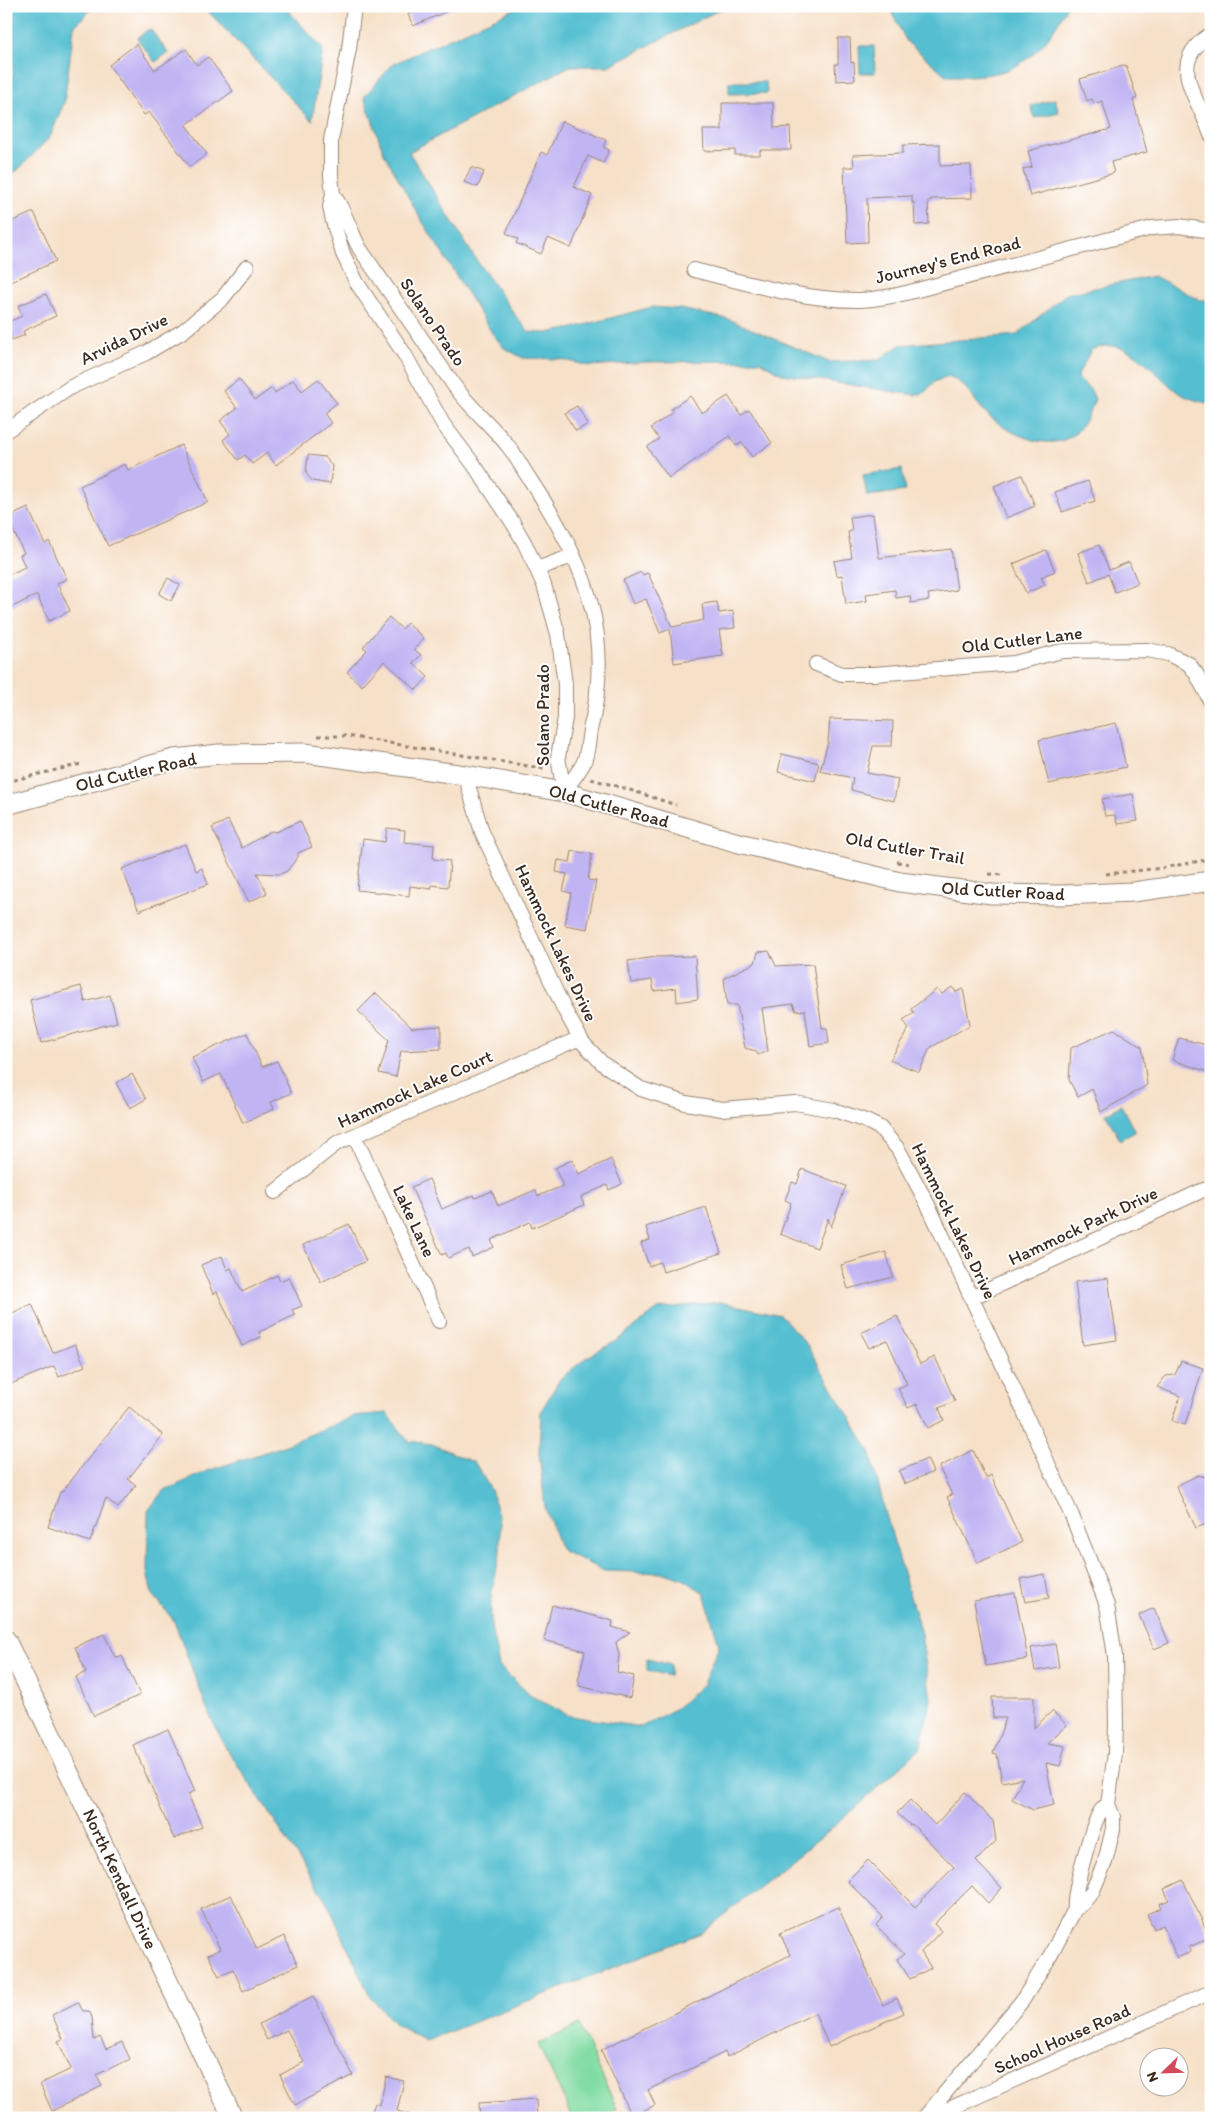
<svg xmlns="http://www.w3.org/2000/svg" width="1217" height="2124" viewBox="0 0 1217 2124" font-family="Itim,sans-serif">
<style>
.green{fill:#81dca3;stroke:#5e8360}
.water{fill:#55bfd1;stroke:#487478}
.building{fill:#c0b4f3}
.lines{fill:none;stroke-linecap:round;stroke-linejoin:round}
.street-casing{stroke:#988573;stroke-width:16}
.secondary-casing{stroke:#988573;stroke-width:21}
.path{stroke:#988573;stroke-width:3;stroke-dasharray:4 4;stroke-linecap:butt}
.street{stroke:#fff;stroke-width:14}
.secondary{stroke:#fff;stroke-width:19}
.labels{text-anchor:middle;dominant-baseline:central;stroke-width:4;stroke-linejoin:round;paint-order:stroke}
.street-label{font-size:18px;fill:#3b2a1e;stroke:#fff}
</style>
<rect width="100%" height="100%" fill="#fff"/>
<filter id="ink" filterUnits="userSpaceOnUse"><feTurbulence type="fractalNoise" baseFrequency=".02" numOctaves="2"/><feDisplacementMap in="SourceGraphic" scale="10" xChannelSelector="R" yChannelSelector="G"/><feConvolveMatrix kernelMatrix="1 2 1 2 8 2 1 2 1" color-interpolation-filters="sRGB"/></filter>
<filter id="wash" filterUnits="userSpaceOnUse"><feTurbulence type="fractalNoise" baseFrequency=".0096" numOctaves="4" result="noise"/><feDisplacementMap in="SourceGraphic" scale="20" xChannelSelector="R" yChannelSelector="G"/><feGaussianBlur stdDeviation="1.12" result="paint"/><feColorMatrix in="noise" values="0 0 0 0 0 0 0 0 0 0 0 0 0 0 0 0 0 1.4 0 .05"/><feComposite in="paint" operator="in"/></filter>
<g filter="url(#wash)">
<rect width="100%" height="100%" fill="#f6e0c8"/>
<path class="green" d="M579,2025L617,2109L598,2118H573L538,2044Z"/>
<path class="water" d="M14,6H94L74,27L64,103L50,137L18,170L6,176V108L12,105Z
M203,6H284L323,49L312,121Z
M521,6H733L719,10L608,66H570L409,152L473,255L515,315L529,332L547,333L573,328L652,307L680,309L728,319L829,362L879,360L900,345L1017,335L1066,294L1154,276L1200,300H1211V404C1199,401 1184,398 1175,390C1149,369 1129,334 1091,350L1078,375L1079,380L1091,390L1095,399C1090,411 1084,427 1073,435C1048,454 1005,432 986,413C972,399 968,384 948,376L934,382L923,394L914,395L782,374L760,361L648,362L590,366L560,359L523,358L504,348L492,333L419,216L384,153L364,97L393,64Z
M888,6H1067C1055,31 1038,56 1012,68C992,77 967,76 947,76L907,42Z
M147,30H151L168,53L155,62L138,40V38Z
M859,46H874L875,73H860Z
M729,82H766L767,93L729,94Z
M1055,99L1059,112L1035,118L1031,106Z
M902,469L905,491L867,496L863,475Z
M1121,1105L1135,1132L1120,1140L1106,1114Z
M720,1302L781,1315L806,1344L870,1451L885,1511L921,1634L931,1699L920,1749L837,1824L701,1933L426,2041L395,2024L370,1996L326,1900L225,1746L209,1714L174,1621L152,1593L147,1572L148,1511L162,1492L207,1471L281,1447L354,1416L387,1413L408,1441L432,1444L475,1463L491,1490L500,1523V1554L491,1594V1626L499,1666L531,1696L570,1716L641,1727L675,1709L703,1684L719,1645L704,1593L685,1580L665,1573L604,1571L561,1550L545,1507L539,1453L541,1411L560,1379L586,1358L616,1341L658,1309Z
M647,1659L671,1665L669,1676L647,1670Z"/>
<g id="blocks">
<path class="building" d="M426,6H459L413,26L408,14Z
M838,38H850L851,63L854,62L855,80L836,81L835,64H838Z
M136,44L155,70L186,49L197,65L208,57L233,91L186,125L207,154L190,167L149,112L144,115L109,65Z
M1126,65L1137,98L1133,100L1147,152L1111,162L1114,173L1030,196L1023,169L1032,167L1028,151L1111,129L1102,101L1094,104L1092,99L1087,101L1080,79Z
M722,103H773L774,128L790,127L791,150H760V155H735V150L704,151L703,130H722Z
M562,121L606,140L603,147L609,150L603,163L588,156L574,187L592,195L571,248L548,238L541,254L516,243L518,239L506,233L541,152L547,155Z
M940,144V166L971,165L972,198L931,199V201H928L929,224L915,225L914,202L912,203V196L867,198L868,242L847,243L844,167H854L853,155L903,153V145Z
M471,167L484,172L478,187L464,182Z
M34,212L56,261L6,284V224Z
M46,294L56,316L23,331L25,335L12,340L6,323L22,316L18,306Z
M239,379L255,400L272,388L275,393L293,380L302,391L318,379L337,403L324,413L331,423L276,465L267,453L252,464L245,455L238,460L223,440L230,434L220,421L237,408L224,391Z
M690,396L702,413L728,396L741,415L749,409L772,443L752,457L742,442L736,446L730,436L669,478L647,447L659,439L651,428L673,412L671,409Z
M577,406L588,424L576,431L564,413Z
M181,445L208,502L108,546L80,486L125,464L128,470Z
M308,455L325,457L332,466L330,484L312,481L306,473Z
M1022,475L1035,506L1006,518L994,486Z
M1088,481L1095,501L1062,512L1055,492Z
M28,508L45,544L49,541L67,579L57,583L70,611L49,621L37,595L6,610V576L25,567L20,555L24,553L7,518Z
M873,514L879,558L951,549L957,590L928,594L929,600L911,603L910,596L896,598L895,590L866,594L867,601L846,604L842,575L837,576L834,561L852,558L848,532L852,531L850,517Z
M1099,545L1109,570L1129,562L1138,583L1115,592L1108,574L1089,582L1078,553Z
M1046,550L1055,571L1041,577L1045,585L1026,593L1013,564Z
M641,572L642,575L648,573L672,627L704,620L702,604L717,602L719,613L733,611L735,628L719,630L723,656L674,663L670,629L660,633L646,599L633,604L623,580Z
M168,578L180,585L171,601L159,594Z
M389,617L402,629L407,623L424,638L414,649L421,655L413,663L428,677L416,690L384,661L362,686L347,672L367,650L363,647Z
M830,719L893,721L892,746H873L867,773L898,779L894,801L851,790L853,778L820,771L828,742Z
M1116,723L1126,767L1049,784L1039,740Z
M782,754L819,763L815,781L778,772Z
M1133,794L1138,821L1117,824L1115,815L1105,816L1102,799Z
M228,820L242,848L271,831L276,832L300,821L312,847L298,853V857L287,871L280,874L257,873L267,893L249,902L212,828Z
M387,828L405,830L404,842L434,845L433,859L450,861L448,887L432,885L431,889L410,886L409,896L357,890L363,839L385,842Z
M185,844L196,871L202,868L208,884L139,911L122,869Z
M572,851L592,854L588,880L596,881L587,929L565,925L571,893L563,891L567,874L556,872L558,860L570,862Z
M769,951L776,966L813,964L822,1028H827L829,1043L810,1046L805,1010L796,1011L793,1004L762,1008L768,1051L758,1055L756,1051L745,1048L737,1005H727L724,978L755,963L758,952Z
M695,956L698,999L677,1002L676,988L654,991L652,980L631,983L628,961L656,957Z
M81,986L85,1002L110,995L117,1022L41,1043L30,1000Z
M952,987L956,992L963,989L970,1025L930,1048L919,1072L890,1060L909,1028L903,1020L914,1013L911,1009L937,989L942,994Z
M376,993L412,1028L441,1026V1049L401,1051L396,1077L379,1073L389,1040L358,1011Z
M1114,1029L1142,1047L1147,1085L1101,1112L1092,1089L1078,1097L1069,1080L1071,1048Z
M247,1033L262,1067L277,1061L291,1093L271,1102L274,1109L243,1123L221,1074L203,1082L192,1057Z
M1179,1038L1211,1046V1073L1172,1060Z
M132,1074L146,1099L130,1108L116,1083Z
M611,1159L622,1184L609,1190L607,1185L581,1197L584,1205L532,1228L530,1222L491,1240L494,1247L472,1257L469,1249L448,1258L446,1253L442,1255L411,1187L429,1179L442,1209L474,1195L475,1198L492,1191L498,1206L535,1190L538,1196L563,1186L555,1168L572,1160L579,1174Z
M802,1169L846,1186L831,1227L828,1218L817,1248L780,1234L791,1203L785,1200L792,1182L797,1184Z
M706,1207L721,1253L663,1272L660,1262L649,1266L641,1243L650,1240L646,1227Z
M349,1224L366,1261L321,1282L303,1245Z
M886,1252L893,1277L848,1289L841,1265Z
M222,1256L227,1270L231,1268L242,1292L277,1275L280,1281L289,1277L302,1306L292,1310L295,1315L259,1332L261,1337L242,1346L217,1292L213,1294L201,1265Z
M1108,1278L1117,1340L1083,1345L1075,1282Z
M32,1304L53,1353L75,1344L85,1366L59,1377L54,1366L6,1386V1316Z
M897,1316L920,1364L935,1357L955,1401L939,1408L944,1420L928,1428L917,1404L908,1408L898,1388L907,1384L887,1340L869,1348L861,1333Z
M1181,1361L1203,1368L1185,1425L1172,1421L1180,1396L1157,1387L1166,1376L1175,1375Z
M129,1407L163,1435L128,1479L136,1485L118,1508L106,1498L90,1542L48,1527L60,1492H62Z
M973,1450L986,1478L991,1475L1022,1542L978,1563L947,1497L952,1495L939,1467Z
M927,1459L933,1472L904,1484L899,1471Z
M1198,1475L1209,1478L1211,1482V1522L1196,1528L1176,1486Z
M1045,1574L1049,1598L1025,1602L1020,1579Z
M1015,1593L1028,1659L986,1666L974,1601Z
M552,1605L613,1621L612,1627L630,1632L616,1642L619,1655L617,1672L634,1676L630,1698L579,1686L580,1682L578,1681L585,1651L544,1640Z
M1154,1608L1169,1643L1154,1649L1139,1615Z
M104,1634L115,1657L122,1656L140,1695L94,1716L76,1677L86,1672L75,1647Z
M1055,1644L1059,1667L1035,1671L1031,1648Z
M992,1697H1034V1728L1052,1711L1067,1725L1047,1743L1065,1746L1060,1766L1046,1763L1054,1805L1033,1810L1012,1799L1023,1778L1002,1782L997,1754L993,1753L1006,1718H993Z
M168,1729L195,1791L188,1794L202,1827L174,1839L133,1745Z
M965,1792L993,1821L996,1841L976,1861L1002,1888L988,1903L972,1886L934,1924L941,1931L921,1952L931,1968L910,1979L897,1959L904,1954L876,1925L883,1917L847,1881L868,1860L915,1907L954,1867L912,1824L910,1825L897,1813L910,1800L935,1825Z
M1183,1880L1210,1938L1189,1947L1191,1952L1177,1958L1163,1925L1154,1929L1147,1914L1161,1908L1159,1904L1169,1900L1164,1889Z
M231,1895L257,1949L284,1936L298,1965L243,1991L233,1969L219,1976L208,1955L220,1949L201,1909Z
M838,1907L883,2005L897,1998L904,2013L829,2047L815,2013L727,2057L725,2052L648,2090L655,2105L632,2116L601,2050L790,1955L780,1933Z
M313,1996L353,2075L295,2105L280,2075L304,2062L287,2030L267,2040L259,2024Z
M78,2002L83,2011H89L92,2017L94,2040L100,2037L106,2049L122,2042L130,2059L96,2075L102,2086L52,2111L40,2084L71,2069L58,2041L63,2039L52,2015Z
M386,2077L404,2081L397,2111L411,2115V2118H370L375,2103L380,2105Z
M536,2099L537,2118H480L479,2103Z"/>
</g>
</g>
<g filter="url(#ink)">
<use href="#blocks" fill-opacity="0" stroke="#988573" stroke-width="1"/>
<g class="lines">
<defs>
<path id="street" d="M354,6L349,49L331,140V176L333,194L330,207L333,221L343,254L357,283L405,355L443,424L474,465L513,523L525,544L544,585L558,634L565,684V718L558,757L564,792
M1211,34C1164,64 1199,97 1211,135
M333,194C345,211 350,231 360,249L453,384C469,407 491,424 508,446C517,457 523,470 531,481C584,561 615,634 590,730C588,741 588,754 583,764C578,773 570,783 564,792
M694,270C746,283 807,301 861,300C878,299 894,296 910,292L1152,228L1179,226L1211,231
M6,431L71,387L146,353L183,331L223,298L247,267
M537,569L572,556
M816,664L842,674H874L1014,663L1062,651L1147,650L1168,654L1189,664L1197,675L1211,702
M465,775L482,832L564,1009L583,1043L603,1064L641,1089L686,1103L722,1109L795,1103L834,1110L866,1121L880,1128L898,1149L929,1207L1001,1361L1072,1516L1107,1605L1115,1656L1116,1726L1115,1753L1108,1804L1113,1817V1829L1105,1862L1092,1892L1082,1904L1075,1909L1049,1958L1022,2001L924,2118
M355,1137L439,1321
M275,1192L337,1143L580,1038
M971,1298L1201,1191L1211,1188
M1075,1909C1073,1891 1091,1829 1100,1812C1102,1809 1105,1806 1108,1804
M929,2118L1211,1992"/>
<path id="secondary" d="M6,805L174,759L219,754L305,753L465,775L564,792L735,842L900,882L992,894L1061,895L1133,892L1211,881
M6,1640L233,2118"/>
</defs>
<use href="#street" class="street-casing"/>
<use href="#secondary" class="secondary-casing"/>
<path class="path" d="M318,736H347L546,769
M591,779L627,789L676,805
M6,782L81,764
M897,862L911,864
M989,874L1005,875
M1106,874L1162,868L1211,859"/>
<use href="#street" class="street"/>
<use href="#secondary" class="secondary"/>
</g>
</g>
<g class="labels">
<g class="street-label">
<text transform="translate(948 260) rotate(-14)">Journey's End Road</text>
<text transform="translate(433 322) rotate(56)">Solano Prado</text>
<text transform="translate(124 339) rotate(-26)">Arvida Drive</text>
<text transform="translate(1022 640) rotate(-7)">Old Cutler Lane</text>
<text transform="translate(543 715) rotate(-90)">Solano Prado</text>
<text transform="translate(136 772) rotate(-13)">Old Cutler Road</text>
<text transform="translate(609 806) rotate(15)">Old Cutler Road</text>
<text transform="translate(905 848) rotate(10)">Old Cutler Trail</text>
<text transform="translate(1003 891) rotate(3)">Old Cutler Road</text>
<text transform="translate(556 943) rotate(65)">Hammock Lakes Drive</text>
<text transform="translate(415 1089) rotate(-24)">Hammock Lake Court</text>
<text transform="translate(414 1221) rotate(65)">Lake Lane</text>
<text transform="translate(954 1221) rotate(64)">Hammock Lakes Drive</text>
<text transform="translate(1083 1226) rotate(-25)">Hammock Park Drive</text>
<text transform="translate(120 1879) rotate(65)">North Kendall Drive</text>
<text transform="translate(1062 2039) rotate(-24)">School House Road</text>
</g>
</g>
<rect width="1217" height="2124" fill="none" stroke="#fff" stroke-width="25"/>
<g transform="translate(1164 2072) rotate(247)"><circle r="24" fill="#ffffff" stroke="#b1aaa5"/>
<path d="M0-4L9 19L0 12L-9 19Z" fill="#d1495b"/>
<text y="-8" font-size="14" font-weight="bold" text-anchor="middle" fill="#3b2a1e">N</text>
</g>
</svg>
